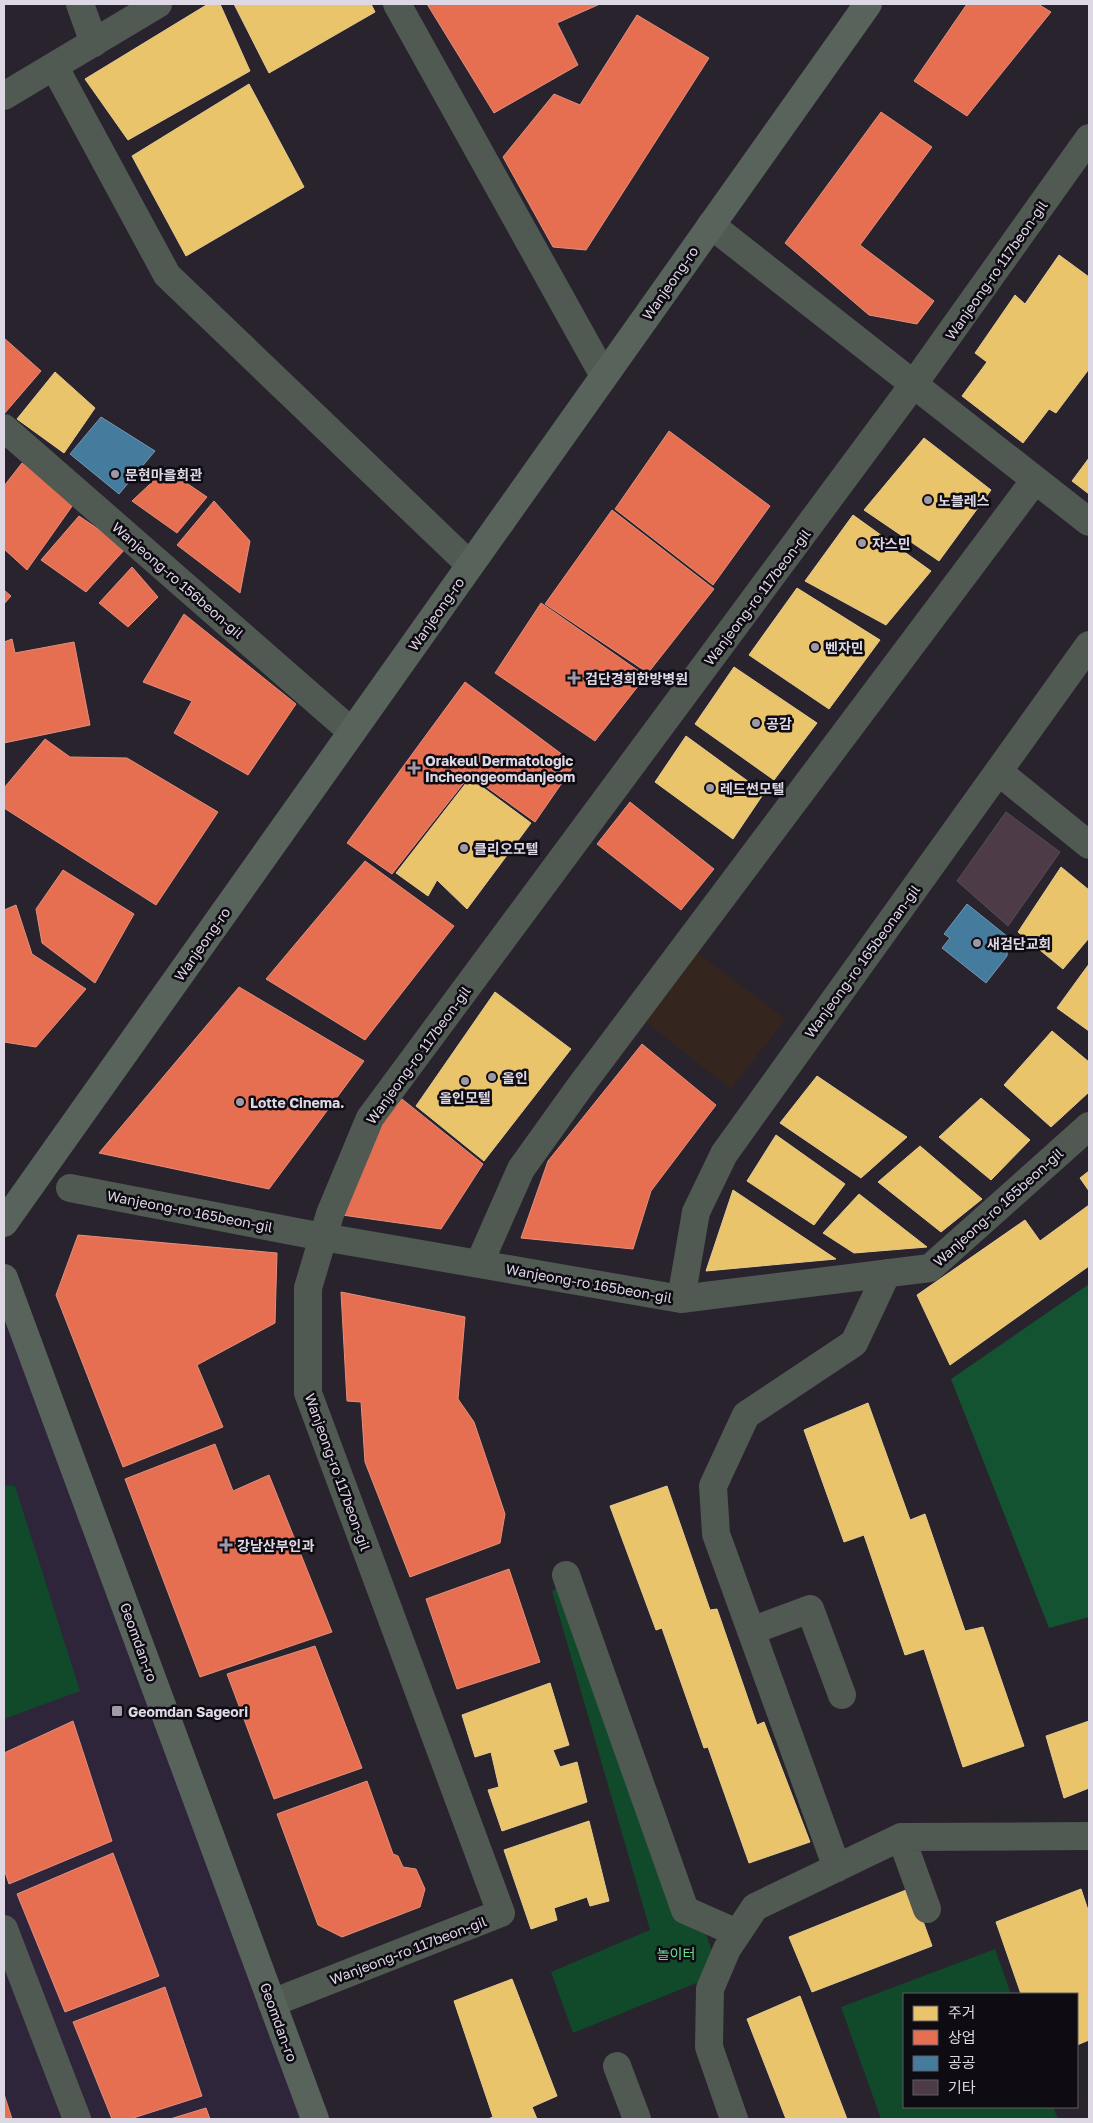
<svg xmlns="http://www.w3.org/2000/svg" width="1093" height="2123" viewBox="0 0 1093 2123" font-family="'Golos Text','Noto Sans KR',sans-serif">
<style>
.built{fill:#2f253b}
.industrial{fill:#34261e}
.green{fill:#11492b}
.forest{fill:#145331}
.homes{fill:#e9c46a;stroke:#e6ca8f}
.shops{fill:#e76f51;stroke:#e48e7d}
.public{fill:#457b9d;stroke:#7397b3}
.building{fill:#4d3b48;stroke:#564e55}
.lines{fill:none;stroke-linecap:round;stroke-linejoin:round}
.minor{stroke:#505952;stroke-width:28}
.major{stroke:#58635c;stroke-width:28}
.poi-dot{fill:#9e99a5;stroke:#0e0b13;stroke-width:2}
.labels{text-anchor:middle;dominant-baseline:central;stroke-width:5;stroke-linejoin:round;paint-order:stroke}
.street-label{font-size:14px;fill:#ded8e5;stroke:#0e0b13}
.poi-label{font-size:14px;font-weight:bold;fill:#ded8e5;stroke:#0e0b13;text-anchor:start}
.park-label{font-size:14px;fill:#69e094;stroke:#0e0b13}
</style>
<rect width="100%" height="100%" fill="#28232d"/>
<path class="built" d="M4,1278L312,2119H4Z"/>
<path class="industrial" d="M695,951L786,1019L731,1089L643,1020Z"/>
<path class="green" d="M4,1486H15L80,1691L4,1719Z
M580,1573L713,1954L716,1975L573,2033L551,1972L650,1930L552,1591Z
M995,1949L1011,1994H904V2107H1053L1058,2119H881L841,2007Z"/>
<path class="forest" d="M1089,1284V1617L1049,1628L951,1379Z"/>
<path class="homes" d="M208,4H220L250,71L128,140L85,79Z
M234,4H371L375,12L269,73Z
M249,84L304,187L186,256L132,156Z
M1059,255L1089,277V369L1056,413L1049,409L1023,443L962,396L987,362L975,353L1015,295L1025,304Z
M55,372L95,408L64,453L17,419Z
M924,438L991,490L939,561L864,510Z
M1089,458V494L1072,481Z
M853,515L931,571L886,625L805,581Z
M797,588L880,640L829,709L749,655Z
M734,667L817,723L774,780L695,724Z
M686,736L764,793L733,839L655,782Z
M470,778L531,823L467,909L437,880L428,896L396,873Z
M1061,867L1089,890V938L1063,969L1018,932Z
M1089,964V1031L1057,1008Z
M495,992L571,1049L484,1161L416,1106Z
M1052,1031L1089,1062V1092L1051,1127L1004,1085Z
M817,1076L907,1137L861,1178L780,1123Z
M981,1098L1030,1140L991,1180L939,1137Z
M776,1135L845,1184L814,1225L747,1181Z
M920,1146L982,1199L941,1232L878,1182Z
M1089,1171V1191L1080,1178Z
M733,1190L836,1259L706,1271Z
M859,1194L927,1247L854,1253L823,1233Z
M1089,1205V1266L950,1365L917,1295L1025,1220L1040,1241Z
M868,1403L910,1520L925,1514L965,1631L983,1627L1024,1746L963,1767L924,1649L905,1655L864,1535L844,1542L804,1430Z
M667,1486L710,1610L717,1609L757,1725L764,1722L810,1842L749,1863L708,1747L704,1748L662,1628L656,1630L610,1506Z
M550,1683L569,1745L553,1750L560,1767L577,1762L587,1802L502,1831L488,1790L499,1787L491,1752L475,1757L462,1715Z
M1089,1721V1788L1064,1798L1046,1736Z
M589,1821L609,1901L590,1906L587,1897L554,1908L557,1920L531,1929L504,1850Z
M911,1888L932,1946L812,1992L789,1937Z
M1081,1889L1089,1913V2040L1077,2045V1994H1021L996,1922Z
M512,1979L557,2096L532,2107L537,2119H488L493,2117L454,2001Z
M800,1996L847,2119H786L747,2019Z"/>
<path class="shops" d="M427,4H600L557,23L578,65L494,113Z
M967,4H1038L1051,12L967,116L914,81Z
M637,15L709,58L586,250L553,247L503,157L554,94L580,105Z
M881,112L932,147L860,245L934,301L917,324L869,315L785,243Z
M4,338L41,371L4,414Z
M669,431L770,506L713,585L615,509Z
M22,463L75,502L27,570L4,549V486Z
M166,469L207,497L177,533L132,501Z
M214,501L250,541L240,593L177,545Z
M612,510L714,589L648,673L545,604Z
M79,516L126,548L86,592L41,560Z
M132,567L158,597L128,627L99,603Z
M4,590L11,596L4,604Z
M541,603L646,676L595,741L495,673Z
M184,614L296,704L248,775L174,733L192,701L143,682Z
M12,639L15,653L74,642L90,725L4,743V642Z
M465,682L575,764L535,822L470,775L392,874L347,843Z
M45,739L70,757L127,758L218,812L156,905L4,808V788Z
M630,802L714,869L681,910L597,844Z
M365,861L454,926L365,1040L266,979Z
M63,870L134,914L95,983L42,943L36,909Z
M16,905L32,954L86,989L36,1047L4,1042V910Z
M239,987L364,1061L269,1189L99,1153Z
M642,1044L716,1105L651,1191L633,1249L521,1238L548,1161Z
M402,1099L483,1164L441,1229L342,1215L381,1124Z
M78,1235L277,1253L275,1323L197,1365L223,1427L123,1467L56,1295Z
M341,1292L465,1317L458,1399L474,1422L505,1514L500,1543L410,1577L365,1462L361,1402L347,1401Z
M215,1444L233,1491L269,1475L332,1632L200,1677L125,1479Z
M509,1569L540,1662L457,1689L426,1599Z
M315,1646L362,1768L274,1799L227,1674Z
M73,1721L112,1841L9,1884L4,1869V1753Z
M367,1781L393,1854L398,1856L403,1867L416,1869L425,1889L420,1907L342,1937L318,1925L277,1814Z
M113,1853L159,1976L65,2012L17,1894Z
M165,1987L202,2096L130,2119H112L73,2022Z
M4,2094L12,2119H4Z
M206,2108L210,2119H170Z"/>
<path class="public" d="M101,417L155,451L119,494L70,454Z
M967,904L1008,937L1007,956L986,983L942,948L950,938L944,934Z"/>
<path class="building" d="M1006,812L1060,852L1008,926L957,881Z"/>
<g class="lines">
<path class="minor" d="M80,4L94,43
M397,4L604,376
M54,66L167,275L470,565
M4,96L158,4
M711,225L1089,522
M4,428L352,732
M999,772L1089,845
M70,1188L323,1237L681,1299L930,1268L1089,1126
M479,1264L521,1169L579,1088L1035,480
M681,1299L696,1212L724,1154L1089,645
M566,1575L685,1910L737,1933
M751,1631L810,1609L842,1695
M901,1837L927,1909
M837,1868L716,1534L713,1486L746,1415L854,1343L887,1273
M4,1929L77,2119
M272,2003L501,1913L308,1393V1288L330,1214L370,1118L913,385L1089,138
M617,2066L637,2119
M734,2119L709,2047L710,1989L727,1949L755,1907L901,1837L1089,1836"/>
<path class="major" d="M4,1223L868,4
M4,1278L315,2119"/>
</g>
<g class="poi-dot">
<circle cx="115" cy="474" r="5"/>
<circle cx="928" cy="500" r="5"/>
<circle cx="862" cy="543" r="5"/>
<circle cx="815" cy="647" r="5"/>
<path d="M571.5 670.5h5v5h5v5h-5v5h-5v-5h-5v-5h5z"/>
<circle cx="756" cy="723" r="5"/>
<path d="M411.5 760.5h5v5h5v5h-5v5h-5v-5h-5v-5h5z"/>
<circle cx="710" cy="788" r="5"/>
<circle cx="464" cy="848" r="5"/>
<circle cx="977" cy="943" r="5"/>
<circle cx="492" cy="1077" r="5"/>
<circle cx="465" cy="1081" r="5"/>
<circle cx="240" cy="1102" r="5"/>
<path d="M223.5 1537.5h5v5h5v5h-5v5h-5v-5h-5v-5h5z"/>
<rect x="111" y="1705" width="12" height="12" rx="2.5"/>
</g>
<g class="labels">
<g class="street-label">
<text transform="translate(996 270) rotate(-55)">Wanjeong-ro 117beon-gil</text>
<text transform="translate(670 283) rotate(-55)">Wanjeong-ro</text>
<text transform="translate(178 580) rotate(41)">Wanjeong-ro 156beon-gil</text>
<text transform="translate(757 597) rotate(-53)">Wanjeong-ro 117beon-gil</text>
<text transform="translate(436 614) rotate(-55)">Wanjeong-ro</text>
<text transform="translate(202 944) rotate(-55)">Wanjeong-ro</text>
<text transform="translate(862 961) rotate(-54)">Wanjeong-ro 165beonan-gil</text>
<text transform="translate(418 1055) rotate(-54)">Wanjeong-ro 117beon-gil</text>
<text transform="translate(998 1207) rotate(-42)">Wanjeong-ro 165beon-gil</text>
<text transform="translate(190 1211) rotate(11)">Wanjeong-ro 165beon-gil</text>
<text transform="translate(589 1283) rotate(10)">Wanjeong-ro 165beon-gil</text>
<text transform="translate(338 1472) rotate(70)">Wanjeong-ro 117beon-gil</text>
<text transform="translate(139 1642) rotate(70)">Geomdan-ro</text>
<text transform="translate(408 1950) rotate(-21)">Wanjeong-ro 117beon-gil</text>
<text transform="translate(279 2022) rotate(70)">Geomdan-ro</text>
</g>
<g class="poi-label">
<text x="125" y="474">문현마을회관</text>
<text x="938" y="500">노블레스</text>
<text x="872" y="543">자스민</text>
<text x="825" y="647">벤자민</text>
<text x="585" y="678">검단경희한방병원</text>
<text x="766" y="723">공감</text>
<text x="425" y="760">Orakeul Dermatologic<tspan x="425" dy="16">Incheongeomdanjeom</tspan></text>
<text x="720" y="788">레드썬모텔</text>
<text x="474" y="848">클리오모텔</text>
<text x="987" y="943">새검단교회</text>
<text x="502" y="1077">올인</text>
<text x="465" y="1097" text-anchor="middle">올인모텔</text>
<text x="250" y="1102">Lotte Cinema.</text>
<text x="237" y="1545">강남산부인과</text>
<text x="128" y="1711">Geomdan Sageori</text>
</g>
<g class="park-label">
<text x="676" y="1953">놀이터</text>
</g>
</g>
<rect width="1093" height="2123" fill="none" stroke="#ded8e5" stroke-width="10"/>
<rect x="903" y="1993" width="175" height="115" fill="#0e0b13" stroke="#615d67"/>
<rect x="913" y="2006" width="25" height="15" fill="#e9c46a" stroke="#615d67"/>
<text x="948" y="2018" font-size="15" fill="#ded8e5">주거</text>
<rect x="913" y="2030" width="25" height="15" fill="#e76f51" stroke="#615d67"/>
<text x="948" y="2043" font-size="15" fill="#ded8e5">상업</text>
<rect x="913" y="2056" width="25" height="15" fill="#457b9d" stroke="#615d67"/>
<text x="948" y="2068" font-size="15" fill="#ded8e5">공공</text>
<rect x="913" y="2080" width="25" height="15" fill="#4d3b48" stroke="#615d67"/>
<text x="948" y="2093" font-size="15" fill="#ded8e5">기타</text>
</svg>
